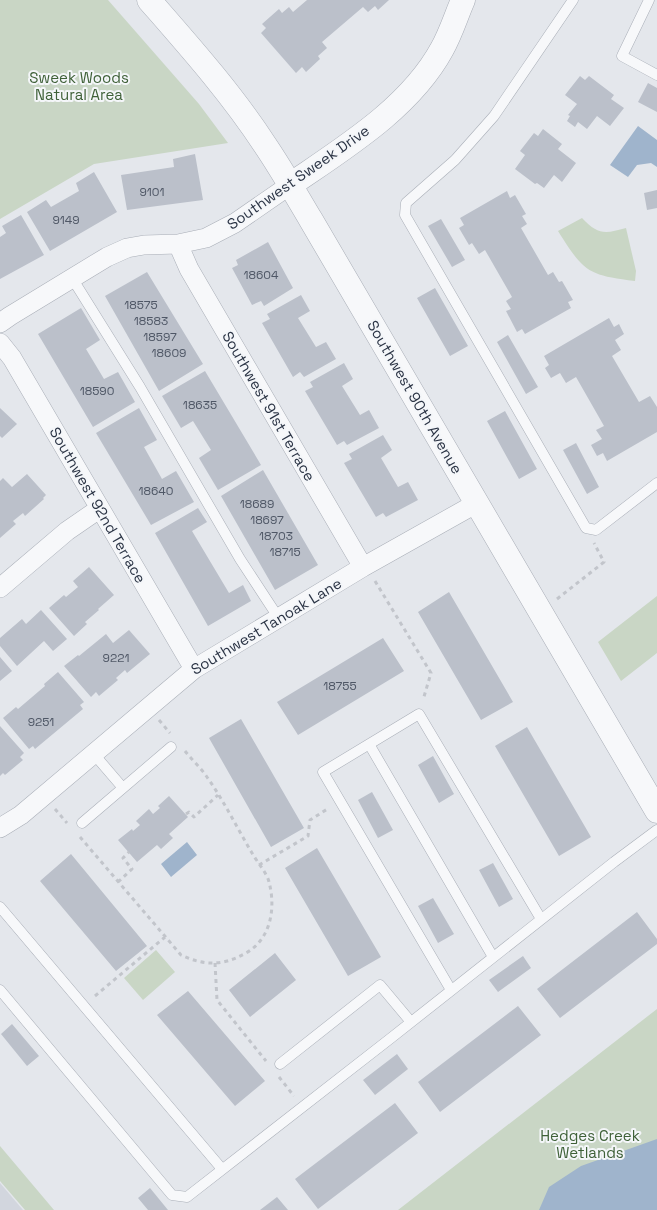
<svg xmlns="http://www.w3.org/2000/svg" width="657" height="1210" viewBox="0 0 657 1210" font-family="'Space Grotesk',sans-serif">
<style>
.built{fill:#d2d6de}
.green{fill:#c9d6c5}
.water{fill:#9fb4cc}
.building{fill:#bbc0ca}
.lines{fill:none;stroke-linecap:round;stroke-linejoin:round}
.service-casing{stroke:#a9aeb7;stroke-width:11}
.minor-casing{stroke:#a9aeb7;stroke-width:20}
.tertiary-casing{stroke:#a9aeb7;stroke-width:25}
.path{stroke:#c2c5cb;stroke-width:3;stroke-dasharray:4 4;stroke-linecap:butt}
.service{stroke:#f7f8fa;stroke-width:10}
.minor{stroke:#f7f8fa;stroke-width:19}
.tertiary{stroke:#f7f8fa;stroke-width:24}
.labels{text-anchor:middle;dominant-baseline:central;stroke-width:4;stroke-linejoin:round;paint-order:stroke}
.number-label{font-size:12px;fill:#4f5766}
.park-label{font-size:15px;fill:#3f6138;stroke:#f4f6f9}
.street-label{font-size:15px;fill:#2b3445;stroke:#f4f6f9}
</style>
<rect width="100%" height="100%" fill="#e4e7ec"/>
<path class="built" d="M0,1183L23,1210H0Z"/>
<path class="green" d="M0,0H108L199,104L228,143L94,164L0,219Z
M582,218C598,235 605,234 626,228L636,271L635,281C587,275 584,272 558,231Z
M657,596V653L621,681L598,642Z
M156,950L175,972L143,1000L124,978Z
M657,1009V1210H398Z
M0,1146L54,1210H25L0,1181Z"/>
<path class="water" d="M638,126L657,140V167L651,163L637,165L628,177L610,165Z
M187,842L197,855L171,877L161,864Z
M657,1139V1210H539L549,1187L581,1166Z"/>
<path class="building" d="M307,0H389L378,10L375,6L368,12L363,7L322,42L327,48L318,56L320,59L306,72L302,67L296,73L261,33L266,28L262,24L279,9L282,13L289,7L293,12Z
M580,76L585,80L589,76L614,95L611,99L624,108L610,126L597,116L587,129L578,122L575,127L567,121L570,116L568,115L577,104L565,95Z
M648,83L657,88V112L638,102Z
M543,129L562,144L558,149L576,163L562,182L554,175L544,188L537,183L535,184L515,169L525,155L520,151L534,133L538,136Z
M195,154L203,200L127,210L121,175L174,167L173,159Z
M94,172L117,212L50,251L27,212L46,200L51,207L79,191L76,183Z
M657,190V208L647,210L644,193Z
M507,191L510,198L515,195L526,214L522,216L527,224L521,228L548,275L553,272L559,282L562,281L573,300L568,302L571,308L525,334L522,329L517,332L506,311L511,309L506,301L512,297L485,250L479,254L472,243L469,245L459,228L464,225L460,218Z
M21,215L44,255L0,279V237L6,233L2,226Z
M441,219L465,260L452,267L428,226Z
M268,242L293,288L264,306L261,301L252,305L232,268L238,265L236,260Z
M147,272L203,364L159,391L105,296Z
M435,288L468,346L450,356L417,298Z
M301,295L310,311L298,318L316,347L326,342L336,359L304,377L300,372L293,377L262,323L270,319L267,314Z
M81,308L100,340L86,349L104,379L118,372L135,402L93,427L38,334Z
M609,318L614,327L619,324L624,334L615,340L621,350L612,356L639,402L650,396L657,407V432L607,461L603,453L597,456L591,445L602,439L596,430L604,426L576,377L566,383L560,373L551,378L545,368L549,365L544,356Z
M508,335L538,387L526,394L497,342Z
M344,363L353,379L342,386L360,415L369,410L379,428L347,445L344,441L337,445L305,391L313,387L310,382Z
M205,371L261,465L218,490L199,458L211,450L193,421L181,428L162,396Z
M0,408L17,424L2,438L0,436Z
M139,408L157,440L144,447L162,479L176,471L194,502L151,525L96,433Z
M505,411L537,469L519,479L487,421Z
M383,435L392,450L381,458L398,487L408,482L418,500L386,517L383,513L376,517L344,463L352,459L349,454Z
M576,443L599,487L587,494L563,450Z
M263,470L318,565L275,590L221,496Z
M27,474L46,495L43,498L44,499L25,516L23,513L13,521L16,524L0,538V481L3,478L12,487Z
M198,508L207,522L192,531L229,593L243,585L251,601L208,626L155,533Z
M89,567L114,595L98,609L99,610L85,622L87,624L74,636L49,608L64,595L66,597L78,587L73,581Z
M449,592L513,702L481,720L418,612Z
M41,610L67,639L53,651L44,641L17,666L0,646V638L22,619L26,624Z
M129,630L150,654L127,673L125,670L116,678L118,680L99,696L96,692L91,697L64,666L78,655L79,656L106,634L113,643Z
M383,638L404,671L298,735L277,702Z
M0,657L12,671L0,681Z
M58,672L84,702L80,705L83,709L35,749L33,746L29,749L3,718L16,707L18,709L45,686L44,684Z
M241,719L304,828L271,847L209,738Z
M0,726L24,753L20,757L23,760L5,775L3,773L0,776Z
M527,727L591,837L559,856L495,746Z
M433,756L454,794L439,803L418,765Z
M372,792L393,830L378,838L358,800Z
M169,796L188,817L169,834L173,838L161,849L157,845L137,862L118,840L132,829L133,831L140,825L136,821L149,809L153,814L160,808L158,806Z
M317,848L381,957L348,976L285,868Z
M71,854L147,946L116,971L40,881Z
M493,863L513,899L499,907L479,870Z
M433,898L454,934L438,943L418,906Z
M637,912L657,939V944L560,1018L537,989Z
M275,953L296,980L250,1017L229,990Z
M523,956L531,968L498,992L489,980Z
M188,991L265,1081L235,1106L157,1015Z
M518,1006L541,1035L440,1112L418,1082Z
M12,1024L39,1056L27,1066L1,1034Z
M397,1054L408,1069L375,1095L363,1080Z
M395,1103L418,1133L318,1209L295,1179Z
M150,1188L168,1210H148L138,1198Z
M277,1197L288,1210H260Z"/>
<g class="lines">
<defs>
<path id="service" d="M573,0L494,116L455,160L406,203L405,215L586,528L596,530L657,483
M649,0L622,56L657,75
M72,278L140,387L240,559L278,617
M369,744L493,957
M93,753L123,788
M82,823L171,747
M0,907L222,1169
M0,990L172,1195L187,1197L391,1038L614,862L657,830
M451,990L323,772L419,714L541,919
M280,1064L380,985L411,1022"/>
<path id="minor" d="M178,244L189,269L363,567
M0,323L10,316L107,257L127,248L144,245L178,244L206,238L235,223L290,185
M0,343L12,358L194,669
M0,588L67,531L99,509
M0,828L21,815L194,669L363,567L477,503"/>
<path id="tertiary" d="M149,0C190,47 231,93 265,145C282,170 296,195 311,220L657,811
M290,185C344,148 410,108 442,49C451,33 456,16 463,0"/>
</defs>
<use href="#service" class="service-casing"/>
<use href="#minor" class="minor-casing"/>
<use href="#tertiary" class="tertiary-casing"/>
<path class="path" d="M375,581L431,673L423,700
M557,599L604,562L594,543
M159,720L170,733
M55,809L67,823
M186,814L189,812L194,817L218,795
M80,837L181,955C204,966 223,966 246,953C271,939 276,908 269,882C267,873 257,862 252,853C237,828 224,801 207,777C201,768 192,760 185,751
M259,865L308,836L310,820L329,808
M118,882L132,869L123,858L129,852
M215,963L217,1000L266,1061
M95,996L165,937
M279,1077L294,1096"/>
<use href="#service" class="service"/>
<use href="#minor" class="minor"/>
<use href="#tertiary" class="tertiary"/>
</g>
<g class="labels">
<g class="number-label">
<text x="152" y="192">9101</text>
<text x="66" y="220">9149</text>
<text x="261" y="275">18604</text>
<text x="141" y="305">18575</text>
<text x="151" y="321">18583</text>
<text x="160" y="337">18597</text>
<text x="169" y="353">18609</text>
<text x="97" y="391">18590</text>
<text x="200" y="405">18635</text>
<text x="156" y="491">18640</text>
<text x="257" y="504">18689</text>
<text x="267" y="520">18697</text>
<text x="276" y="536">18703</text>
<text x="285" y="552">18715</text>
<text x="116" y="658">9221</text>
<text x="340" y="686">18755</text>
<text x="41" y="722">9251</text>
</g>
<g class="park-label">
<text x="79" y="77">Sweek Woods<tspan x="79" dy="17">Natural Area</tspan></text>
<text x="590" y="1135">Hedges Creek<tspan x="590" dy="17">Wetlands</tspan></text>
</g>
<g class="street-label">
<text transform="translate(298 177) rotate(-35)">Southwest Sweek Drive</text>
<text transform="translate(415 397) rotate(60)">Southwest 90th Avenue</text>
<text transform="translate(269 406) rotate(60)">Southwest 91st Terrace</text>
<text transform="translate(98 505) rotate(60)">Southwest 92nd Terrace</text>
<text transform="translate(266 626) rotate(-31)">Southwest Tanoak Lane</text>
</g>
</g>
</svg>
